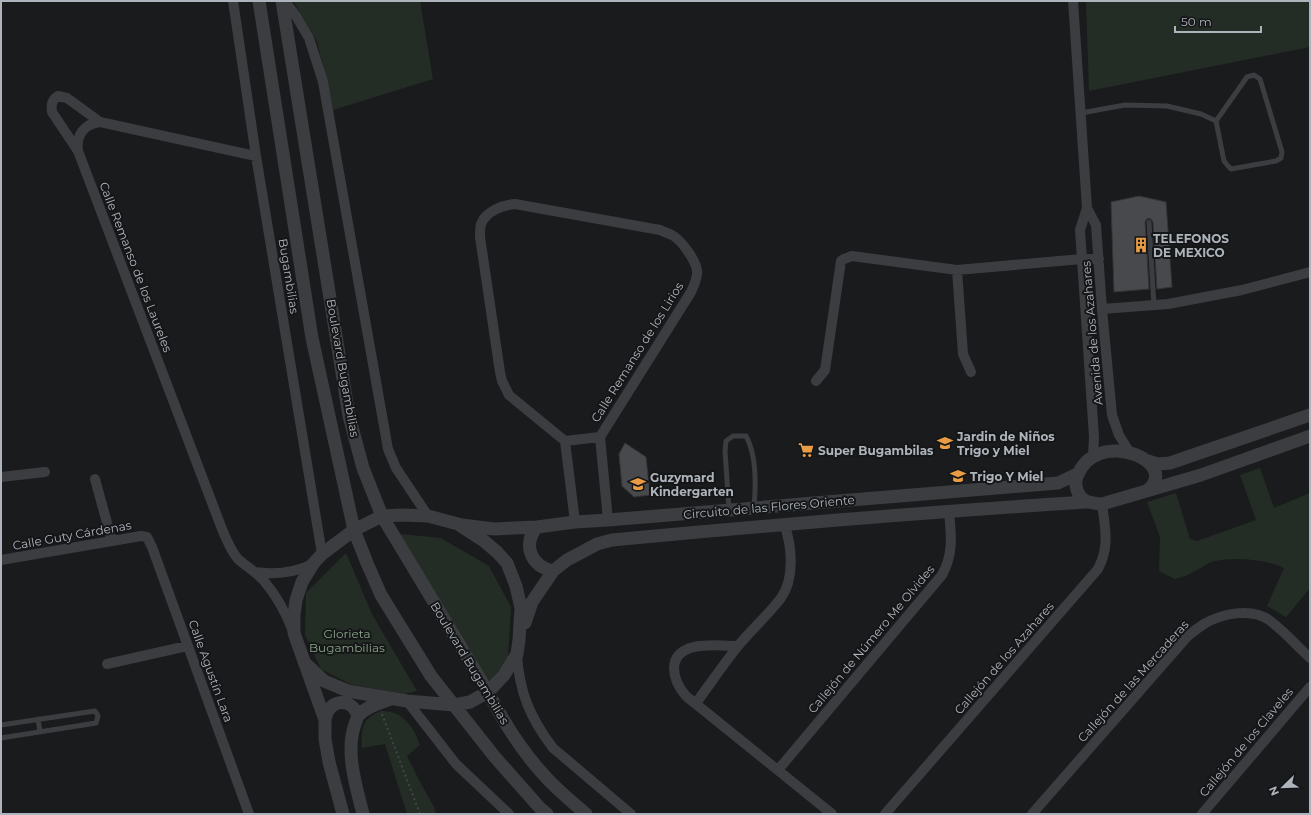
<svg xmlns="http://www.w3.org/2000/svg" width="1311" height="815" viewBox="0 0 1311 815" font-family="Montserrat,sans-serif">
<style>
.green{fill:#242d25}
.building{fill:#48494d;stroke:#353539}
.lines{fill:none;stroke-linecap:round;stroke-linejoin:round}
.path{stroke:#424448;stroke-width:2;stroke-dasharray:2 3;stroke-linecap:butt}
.service{stroke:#3c3d41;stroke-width:5}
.minor{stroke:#3c3d41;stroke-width:10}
.tertiary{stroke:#3c3d41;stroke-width:13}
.labels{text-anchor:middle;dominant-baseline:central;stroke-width:4;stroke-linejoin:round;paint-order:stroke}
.poi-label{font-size:12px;font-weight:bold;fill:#aeb4bb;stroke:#151618;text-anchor:start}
.street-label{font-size:12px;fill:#aeb4bb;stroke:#151618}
.park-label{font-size:12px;fill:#88a586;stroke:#151618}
</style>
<rect width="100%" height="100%" fill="#1a1b1d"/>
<path class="green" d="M293,1H420L433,79L333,110L317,41Z
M1086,1H1310V47L1089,91Z
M1260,468L1274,508L1310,493V588L1286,617L1267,606L1284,568C1267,559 1230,556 1211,562C1206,564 1200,569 1195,571C1189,575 1182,577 1175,579L1159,571L1160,537L1147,502L1176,493L1190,539L1197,541L1256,520L1240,475Z
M400,534L441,538L489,566L511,607L508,658L489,683Z
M346,553L372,614L417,691L404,694L350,684L321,669L305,635L306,593Z
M381,711C402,710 414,727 420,745L407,756L420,782L434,807L436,814H407L385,744L362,748C361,729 362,718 381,711Z"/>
<path class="building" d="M1139,196L1166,202L1172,287L1157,289L1153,222L1151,219L1148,218L1146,220L1145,222L1149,289L1114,292L1111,202Z
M625,443L646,457L650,495L634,497L622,486L619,454Z"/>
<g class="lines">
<path class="path" d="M382,714L420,814"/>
<path class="service" d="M1081,113L1125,105L1167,106L1201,114L1216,121L1224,161L1228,166L1231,169L1276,161L1281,158L1282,152L1260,79L1254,75L1247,77L1216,121
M1149,222L1154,306
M729,509L725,451L726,441L733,436H746C757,456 756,485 754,507
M38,719L40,732
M1,725L95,711L98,716L96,723L1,738"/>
<path class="minor" d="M233,1L256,156L322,554
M285,1L296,16L309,38L323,82L388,449L396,468L428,516
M1073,1L1087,208L1080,230L1094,437L1093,456
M78,151L52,112C51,104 52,100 58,96L67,98L100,122
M256,156L100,122C84,124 76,135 78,151L222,529C226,539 231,551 238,559C247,567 256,572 264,581C276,595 285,611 292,629
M1087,208L1096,225L1102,309L1112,415L1119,435L1130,453
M957,270L963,354L971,372
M1102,309L1168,304L1242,290L1310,272
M816,381L825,370L841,261L844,259L852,256L957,270L1082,259H1099
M565,441L600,437
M1,477L45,472
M95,479L112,541
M575,522L565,441L509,395L502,381L500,372L480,237C480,233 480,228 481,224C486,211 503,205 515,204L660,230C664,232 668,233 672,235C681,240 696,260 697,271C698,278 694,285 691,292L600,437L608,520
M1,560L141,536L147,537L152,547L249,814
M255,572C276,575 294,573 313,564
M738,646C719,646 675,639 674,668C674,679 679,688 686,696L832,814
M517,654C519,691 530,718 553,748L631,814
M107,664L187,646
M407,701L456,764L509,814
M696,703C710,684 723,665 738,646C751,630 768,615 781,598C795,578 792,545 784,524
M778,770L942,575C954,553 951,535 949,511
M885,814L1098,569C1110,546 1105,528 1102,504
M1032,814L1187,637C1192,632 1198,628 1204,624C1221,614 1251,607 1269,620C1283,630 1297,646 1310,658
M1202,814L1310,687"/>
<path class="tertiary" d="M259,1L312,338L354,530L367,563L381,595L431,676L494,756L540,808L547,814
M282,1L349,416L363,468L382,516L488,692C503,721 521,750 543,774C556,789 571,801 586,814
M1148,461L1158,464L1170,463L1310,415
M1148,490C1179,463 1107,431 1082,467C1077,475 1074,481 1077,490C1081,502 1090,503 1102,504L1201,475L1310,436
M462,525L494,529L537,527L575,522L608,520L1058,483L1077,474
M537,527C522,545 531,566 553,571
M525,623L532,602L553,571L567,560L584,551L597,544L612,540C770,525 928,512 1086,502
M305,663L324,681L348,691L407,701L454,705L470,702L488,692L504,675L517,654L519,640L521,608L516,586L507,563L497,552L484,541L458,524L428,516L402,515L382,516L354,530L322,554L313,564L302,582L296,600L294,615V633L325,720V739L329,762L343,814
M325,720C328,699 351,696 358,716
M363,814C356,786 345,752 355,724C356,721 357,717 359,715C367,706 380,703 391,699"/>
</g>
<defs>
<symbol id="building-bare" viewBox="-9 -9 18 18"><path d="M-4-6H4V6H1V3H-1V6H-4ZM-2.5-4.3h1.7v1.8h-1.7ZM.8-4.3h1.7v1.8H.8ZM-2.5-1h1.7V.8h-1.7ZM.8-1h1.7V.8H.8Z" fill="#ea9c45" stroke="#151618" stroke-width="2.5" paint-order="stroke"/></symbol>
<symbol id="school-bare" viewBox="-9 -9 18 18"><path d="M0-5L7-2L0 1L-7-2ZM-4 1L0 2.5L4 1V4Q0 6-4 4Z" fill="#ea9c45" stroke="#151618" stroke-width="2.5" paint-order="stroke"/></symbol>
<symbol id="supermarket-bare" viewBox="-9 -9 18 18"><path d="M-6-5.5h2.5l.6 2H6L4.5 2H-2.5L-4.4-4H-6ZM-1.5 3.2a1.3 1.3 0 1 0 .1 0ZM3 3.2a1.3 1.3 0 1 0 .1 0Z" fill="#ea9c45" stroke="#151618" stroke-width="2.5" paint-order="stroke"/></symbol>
</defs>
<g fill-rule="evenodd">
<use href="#building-bare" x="1130" y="234" width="22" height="22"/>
<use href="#school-bare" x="934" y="432" width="22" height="22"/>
<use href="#supermarket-bare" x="795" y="439" width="22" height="22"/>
<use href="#school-bare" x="947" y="465" width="22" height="22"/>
<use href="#school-bare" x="627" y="473" width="22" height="22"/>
</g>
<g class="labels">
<g class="poi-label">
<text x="1153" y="238">TELEFONOS<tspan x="1153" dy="14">DE MEXICO</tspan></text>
<text x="957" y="436">Jardin de Niños<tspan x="957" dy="14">Trigo y Miel</tspan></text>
<text x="818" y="450">Super Bugambilas</text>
<text x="970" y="476">Trigo Y Miel</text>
<text x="650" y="477">Guzymard<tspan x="650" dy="14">Kindergarten</tspan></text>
</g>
<g class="street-label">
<text transform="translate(136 267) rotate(69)">Calle Remanso de los Laureles</text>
<text transform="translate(289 276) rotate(81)">Bugambilias</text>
<text transform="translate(1092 333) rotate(-95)">Avenida de los Azahares</text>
<text transform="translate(637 352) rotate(-58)">Calle Remanso de los Lirios</text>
<text transform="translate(343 368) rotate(80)">Boulevard Bugambilias</text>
<text transform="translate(769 507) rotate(-5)">Circuito de las Flores Oriente</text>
<text transform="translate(72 535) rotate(-10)">Calle Guty Cárdenas</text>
<text transform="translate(871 639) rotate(-50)">Callejón de Número Me Olvides</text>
<text transform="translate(1004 658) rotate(-49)">Callejón de los Azahares</text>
<text transform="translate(470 663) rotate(59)">Boulevard Bugambilias</text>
<text transform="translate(211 671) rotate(70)">Calle Agustín Lara</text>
<text transform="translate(1133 681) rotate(-48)">Callejón de las Mercaderas</text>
<text transform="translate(1246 742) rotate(-50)">Callejón de los Claveles</text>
</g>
<g class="park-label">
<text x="347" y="633">Glorieta<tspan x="347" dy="14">Bugambilias</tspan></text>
</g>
</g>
<rect width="1311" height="815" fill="none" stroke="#aeb4bb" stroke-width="4"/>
<g transform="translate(1283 787) rotate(247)" stroke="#151618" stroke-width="3" paint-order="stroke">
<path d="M0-3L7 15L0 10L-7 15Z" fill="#aeb4bb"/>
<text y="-6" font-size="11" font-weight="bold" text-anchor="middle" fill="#aeb4bb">N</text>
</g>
<path d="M1175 26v6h86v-6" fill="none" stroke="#aeb4bb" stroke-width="2"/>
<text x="1181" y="26" font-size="12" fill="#aeb4bb" stroke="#151618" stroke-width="3" paint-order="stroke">50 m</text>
</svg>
